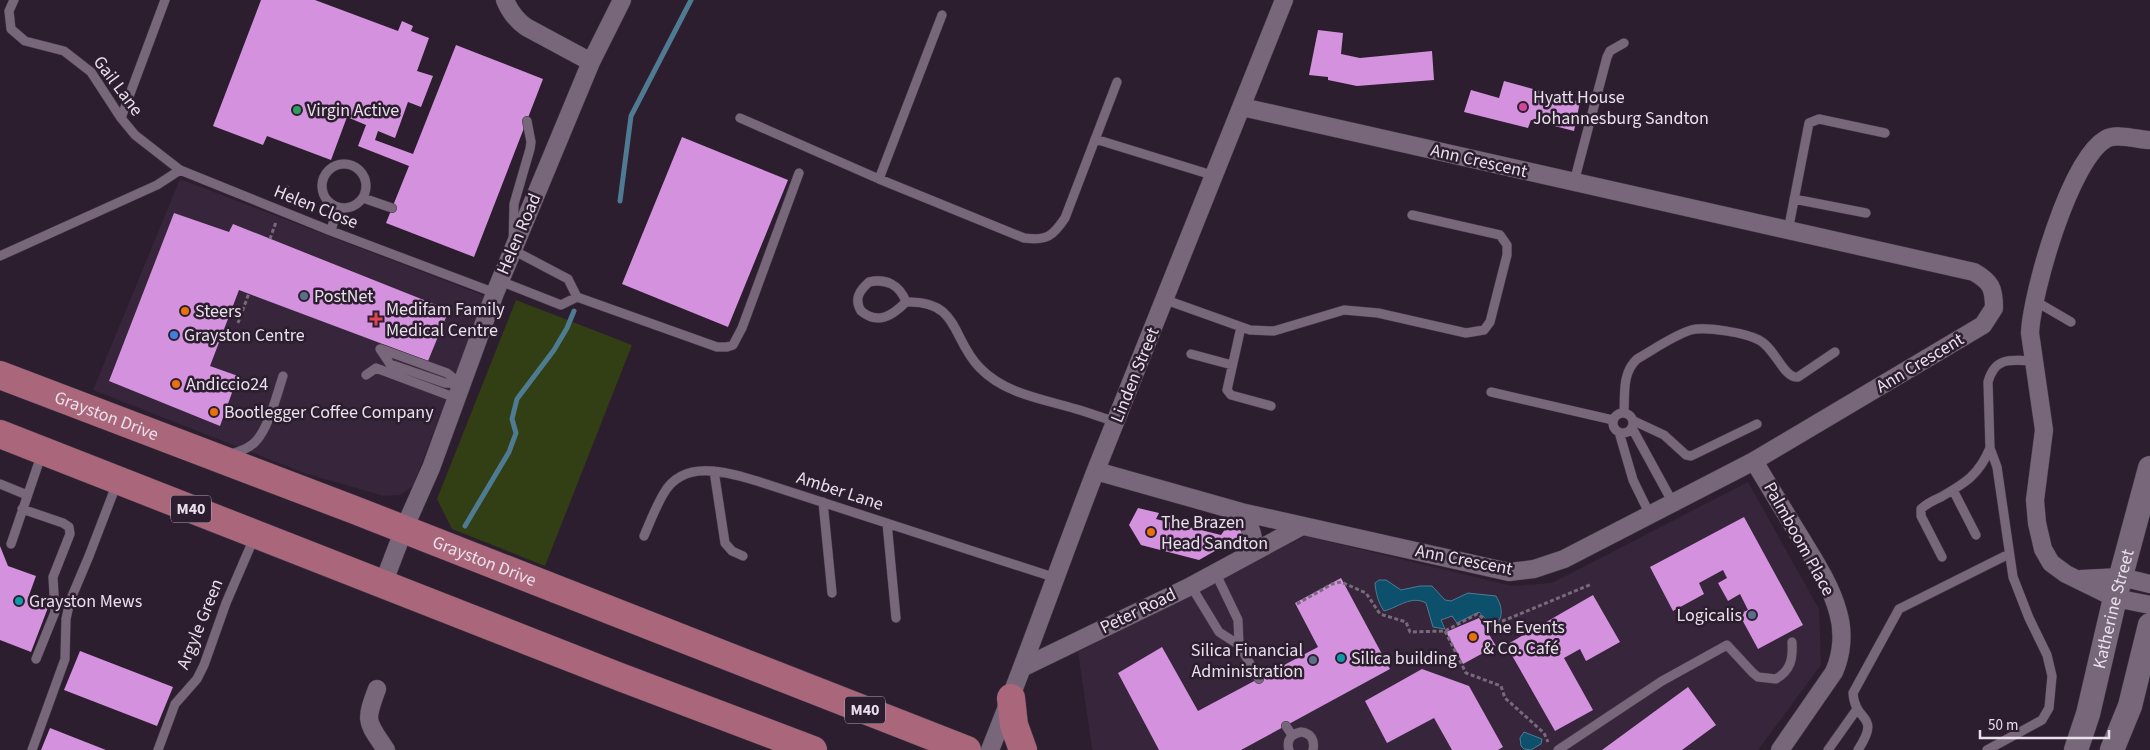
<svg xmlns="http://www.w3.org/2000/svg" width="2150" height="750" viewBox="0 0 2150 750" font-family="'Source Sans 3',sans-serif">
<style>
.built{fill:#37253b}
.grass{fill:#323e14}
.water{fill:#0d506c;stroke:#4f7b92}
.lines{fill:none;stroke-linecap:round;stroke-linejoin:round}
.stream{stroke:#4f7b92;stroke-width:5}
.building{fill:#d391de}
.lane-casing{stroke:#473b49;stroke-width:10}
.street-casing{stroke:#473b49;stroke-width:19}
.secondary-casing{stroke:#473b49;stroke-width:25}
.primary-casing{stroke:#473b49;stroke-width:29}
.path{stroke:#776b7a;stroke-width:3;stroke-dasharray:4 2.5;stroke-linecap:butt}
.lane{stroke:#78677a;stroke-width:9}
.street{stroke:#78677a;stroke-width:18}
.secondary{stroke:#78677a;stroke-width:24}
.primary{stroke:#aa677b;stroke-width:28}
.hotel-dot{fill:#d1479c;stroke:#2c1e2f;stroke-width:2}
.leisure-dot{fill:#2e9e5b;stroke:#2c1e2f;stroke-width:2}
.service-dot{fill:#5c6f8a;stroke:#2c1e2f;stroke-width:2}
.food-dot{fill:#e8710a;stroke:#2c1e2f;stroke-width:2}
.health-dot{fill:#e0444e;stroke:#2c1e2f;stroke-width:2}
.shop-dot{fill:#3f7fe0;stroke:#2c1e2f;stroke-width:2}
.culture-dot{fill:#0f9aa8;stroke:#2c1e2f;stroke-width:2}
.labels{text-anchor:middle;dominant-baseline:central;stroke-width:5;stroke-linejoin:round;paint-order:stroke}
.shield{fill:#2c1e2f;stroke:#b1a6b3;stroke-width:1}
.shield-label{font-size:16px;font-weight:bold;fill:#eae0ec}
.street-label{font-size:18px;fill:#eae0ec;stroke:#2c1e2f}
.poi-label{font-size:18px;fill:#eae0ec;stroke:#2c1e2f;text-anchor:start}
</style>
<rect width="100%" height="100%" fill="#2c1e2f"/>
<path class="built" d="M180,179L485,296L413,486L400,495L384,496L304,473L93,390Z
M1748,482L1819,609L1821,665L1758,750H1093L1092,748L1078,652L1305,536L1512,586L1552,583Z"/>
<path class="grass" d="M516,300L632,345L545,566L452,529L437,499Z"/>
<path class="water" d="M1379,580H1386L1401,590L1420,586H1432L1445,600L1451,601L1468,593L1496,596C1500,603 1503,610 1500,619C1491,627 1485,618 1479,612L1457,623L1452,616L1441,620L1445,629L1433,627L1426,603C1411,595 1399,607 1384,611C1378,602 1376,594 1375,583Z
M1524,732L1542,739L1541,744L1531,750L1524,749L1521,746L1520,738Z"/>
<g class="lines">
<path class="stream" d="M620,201L631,116L691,0
M465,526L509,452L516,433L512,419L517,399L554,350L567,328L574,311"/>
</g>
<path class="building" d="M261,0H315L398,31L402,21L413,26L411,31L429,38L417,71L433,76L421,107L408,102L395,138L378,131L375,140L413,154L456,45L543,79L474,257L386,223L409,166L358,146L366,125L347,117L331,160L267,136L263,145L213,126Z
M1318,30L1343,33L1341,54L1360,58L1432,51L1434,80L1357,86L1328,80V77L1309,75Z
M1504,81L1580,102L1574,131L1531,120L1528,128L1464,112L1471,90L1499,98Z
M682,137L788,180L728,327L622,284Z
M174,213L229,232L233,224L449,310L428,361L239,290L210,366L238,376L220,426L109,381Z
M1138,508L1159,513L1156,519L1221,535L1228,525L1242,524L1243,535L1199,560L1141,545L1129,525Z
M1744,517L1803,625L1758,649L1739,614L1748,610L1740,594L1728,601L1718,583L1727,578L1723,570L1699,583L1704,594L1673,611L1650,567Z
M0,546L8,566L36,576L28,598L49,605L31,652L0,640Z
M1341,578L1390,669L1241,750H1159L1118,673L1162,647L1198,711L1318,647L1295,603Z
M1593,595L1620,642L1586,661L1580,649L1564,658L1593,710L1555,731L1506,645Z
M1479,618L1496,646L1463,664L1446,632Z
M80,651L173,687L157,726L64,690Z
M1422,669L1469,686L1503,747L1498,750H1452L1434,718L1387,743L1365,701Z
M1688,687L1716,725L1682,750H1602Z
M50,728L106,750H41Z"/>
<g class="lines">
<defs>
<path id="lane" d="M14,0L9,11L11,29L25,41L64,51L91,72L121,118L135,135L180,170L331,231L495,293
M121,118L165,0
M740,118L879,179L1024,238C1047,241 1053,236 1065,218L1117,82
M527,121L531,142L530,149L514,204L513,250L568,279L577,297L717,347H727L733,345L742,328L799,173
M1095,139L1215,176
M322 186a22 22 0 1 1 44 0a22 22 0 1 1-44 0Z
M879,179L942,15
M1574,182L1607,57L1610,51L1624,43
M363,198L392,208
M1794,199L1866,213
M331,231L337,208
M1788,231L1809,123L1819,119L1885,133
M0,256L157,185L180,170
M500,281L561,305L577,297
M1166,300L1250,330L1274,331L1344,310L1378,313L1466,333L1484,330L1490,322L1507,255V245L1500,235L1412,215
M2035,301L2071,322
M906,302C900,285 886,278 869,282C859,291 854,299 861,311C878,325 892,316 906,302C960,300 951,339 980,368C1005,394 1043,399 1076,409C1090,413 1103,418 1116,422
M1241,327L1227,390L1231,395L1271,406
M380,349L390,364L445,383L461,384
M381,349L447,373L461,384
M1191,354L1232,365
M366,375L376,368L456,398
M1491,392L1613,420
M1624,413C1625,393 1622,373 1637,359C1653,350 1674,335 1691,330C1705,326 1746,333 1759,340C1775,348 1784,379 1798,377L1835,352
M1613 423a10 10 0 1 1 20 0a10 10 0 1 1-20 0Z
M1634,421L1664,435L1686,455L1691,456L1757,424
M1632,428L1673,503
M1619,432L1633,480L1650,515
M227,455C237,452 249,449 256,441C269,427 277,394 283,376
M714,471L725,543L732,551L743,556
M0,484L27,495
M1953,490L1976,535
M823,502L832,593
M22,509L63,523L69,527L70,534L53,577L55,612L36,659
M887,523L896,618
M644,536C650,522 656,506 664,493C684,459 726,472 757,481L1056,578
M11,544L42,453
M1942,557L1921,516V509C1926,504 1934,500 1941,497C1965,483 1979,475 1990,448L1988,382C1995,356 2012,360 2034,361
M1215,572L1238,620L1239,645L1259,679
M1191,586L1219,632L1239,645
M1286,726L1292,735
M32,750L65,659L66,619L70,601L89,556L117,483
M158,750L175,704L197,679L204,665L226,603L254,538
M1289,750C1286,740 1291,734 1301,732C1311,733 1315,740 1313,750
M1558,750L1662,681L1727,645L1753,673L1758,677L1776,679C1791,670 1793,659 1792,642
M1828,750L1857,709
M1858,750C1882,713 1855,724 1853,693L1899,609L2009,554
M1987,750L2042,720L2049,708L2052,676L2047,655L2029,618L2013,577L1997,467L1990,448"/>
<path id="street" d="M505,0C510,12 516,20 526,27L591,62
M2148,140C2135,139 2117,133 2106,139C2070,159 2032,292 2030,333L2044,430L2035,500L2037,523L2043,549L2051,563L2066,574L2115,598L2150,605
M1754,461C1770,488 1786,514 1802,540C1816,563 1831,586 1838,612C1844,632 1842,654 1834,672L1780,750
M1096,471L1241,512L1509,572L1534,569L1564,559L1754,461L1983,325L1994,308C1994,288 1991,282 1974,272L1242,107
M1241,512C1249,525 1257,537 1251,552
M2081,579L2121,577L2150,584
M383,584L404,529L431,468L495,293L591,62L622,0
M1024,667L1191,586L1302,526
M377,689C364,723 367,721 386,750
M990,750C1027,658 1060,563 1096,470C1158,313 1222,157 1284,0"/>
<g id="secondary">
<path id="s1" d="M2076,750L2088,714L2115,598L2150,468"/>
<path d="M2112,750L2130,706L2150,625"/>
</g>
<g id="primary">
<path id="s2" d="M0,375L352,509L967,750"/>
<path d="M0,434L620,677L813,750"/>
<path d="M1011,698L1014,725L1023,750"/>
</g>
</defs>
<use href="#lane" class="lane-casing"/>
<use href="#street" class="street-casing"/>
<use href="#secondary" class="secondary-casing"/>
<use href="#primary" class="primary-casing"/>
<path class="path" d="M283,199L288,186
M270,239L276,222
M238,323L249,293
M1297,604L1332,584L1341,582L1366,593L1380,614L1406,622L1410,632L1445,631L1477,614L1493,625L1592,584
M1445,631L1466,673L1501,686L1505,698L1544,733L1548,742"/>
<use href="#lane" class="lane"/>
<use href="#street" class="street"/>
<use href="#secondary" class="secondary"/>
<use href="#primary" class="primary"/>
</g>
<circle class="hotel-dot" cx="1523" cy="107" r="5"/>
<circle class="leisure-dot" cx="297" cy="110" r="5"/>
<g class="service-dot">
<circle cx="304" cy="296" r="5"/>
<circle cx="1752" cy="615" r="5"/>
<circle cx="1313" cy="660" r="5"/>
</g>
<g class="food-dot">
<circle cx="185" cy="311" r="5"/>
<circle cx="176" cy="384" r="5"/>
<circle cx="214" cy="412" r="5"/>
<circle cx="1151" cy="532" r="5"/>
<circle cx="1473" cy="637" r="5"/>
</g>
<path class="health-dot" d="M373.5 311.5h5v5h5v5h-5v5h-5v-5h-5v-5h5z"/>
<circle class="shop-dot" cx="174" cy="335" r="5"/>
<g class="culture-dot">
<circle cx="19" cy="601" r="5"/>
<circle cx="1341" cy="658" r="5"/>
</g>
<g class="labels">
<g class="shield">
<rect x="171" y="495.5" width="40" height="27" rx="4"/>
<rect x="845" y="696.5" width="40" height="27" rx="4"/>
</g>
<g class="shield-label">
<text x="191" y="509">M40</text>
<text x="865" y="710">M40</text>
</g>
<g class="street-label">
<text transform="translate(118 86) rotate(53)">Gail Lane</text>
<text transform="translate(1479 161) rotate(13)">Ann Crescent</text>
<text transform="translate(316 207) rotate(22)">Helen Close</text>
<text transform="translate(519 234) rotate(-67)">Helen Road</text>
<text transform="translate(1920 363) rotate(-31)">Ann Crescent</text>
<text transform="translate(1135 375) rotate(-68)">Linden Street</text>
<text stroke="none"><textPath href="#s2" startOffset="114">Grayston Drive</textPath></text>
<text transform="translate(840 491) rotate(18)">Amber Lane</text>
<text transform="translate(1799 539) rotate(61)">Palmboom Place</text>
<text transform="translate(1464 560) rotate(11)">Ann Crescent</text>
<text stroke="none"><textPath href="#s2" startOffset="519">Grayston Drive</textPath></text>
<text stroke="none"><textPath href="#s1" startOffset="146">Katherine Street</textPath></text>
<text transform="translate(1138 611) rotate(-26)">Peter Road</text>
<text transform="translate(200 624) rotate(-68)">Argyle Green</text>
</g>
<g class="poi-label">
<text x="1533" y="97">Hyatt House<tspan x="1533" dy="21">Johannesburg Sandton</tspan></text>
<text x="307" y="110">Virgin Active</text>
<text x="314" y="296">PostNet</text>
<text x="386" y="309">Medifam Family<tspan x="386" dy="21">Medical Centre</tspan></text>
<text x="195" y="311">Steers</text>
<text x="184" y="335">Grayston Centre</text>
<text x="186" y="384">Andiccio24</text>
<text x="224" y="412">Bootlegger Coffee Company</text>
<text x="1161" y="522">The Brazen<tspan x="1161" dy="21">Head Sandton</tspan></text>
<text x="29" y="601">Grayston Mews</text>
<text x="1742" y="615" text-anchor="end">Logicalis</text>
<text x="1483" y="627">The Events<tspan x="1483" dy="21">&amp; Co. Café</tspan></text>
<text x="1303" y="650" text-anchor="end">Silica Financial<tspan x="1303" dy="21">Administration</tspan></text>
<text x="1351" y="658">Silica building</text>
</g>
</g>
<path d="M1980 730v8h129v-8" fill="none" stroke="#eae0ec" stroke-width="2.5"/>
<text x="1988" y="730" font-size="15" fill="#eae0ec" stroke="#2c1e2f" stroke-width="4" paint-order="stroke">50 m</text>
</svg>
